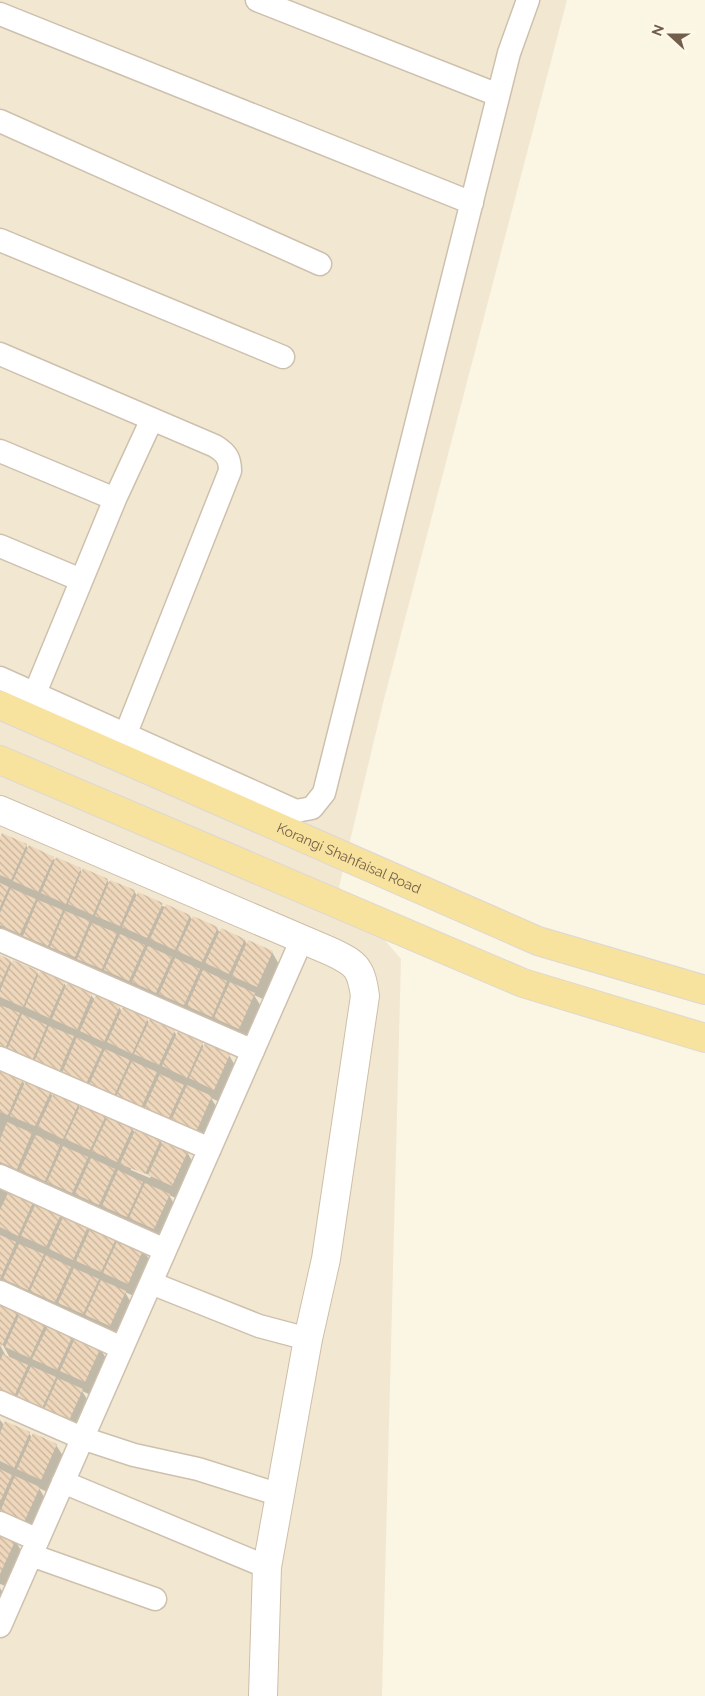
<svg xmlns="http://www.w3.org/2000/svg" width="705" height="1696" viewBox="0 0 705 1696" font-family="Raleway,sans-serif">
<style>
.residential{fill:#f2e8d2}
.shadow{fill:#0003;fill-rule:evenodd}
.building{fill:url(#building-back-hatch)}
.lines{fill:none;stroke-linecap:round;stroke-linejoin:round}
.street-casing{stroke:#cec0ad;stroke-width:25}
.secondary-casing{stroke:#cfbea8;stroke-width:30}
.primary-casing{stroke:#ddd8d4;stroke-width:30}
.street{stroke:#fff;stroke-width:22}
.secondary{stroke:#fff;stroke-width:28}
.primary{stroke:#f7e29e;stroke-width:28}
.labels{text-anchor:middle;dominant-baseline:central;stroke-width:4;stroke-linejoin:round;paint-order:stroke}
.street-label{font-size:14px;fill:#725e4a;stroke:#fef9e9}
</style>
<defs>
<pattern id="building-back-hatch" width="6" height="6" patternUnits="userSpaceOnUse" patternTransform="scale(1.25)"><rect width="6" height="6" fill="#efd7bc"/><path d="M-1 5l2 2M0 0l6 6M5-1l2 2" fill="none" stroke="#c6b29b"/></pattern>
</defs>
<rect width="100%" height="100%" fill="#fbf5e3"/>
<path class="residential" d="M0,0H567L383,703L339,887L401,959L382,1696H0Z"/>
<path class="shadow" d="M0,841L26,845L29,850L80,869L82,873L107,880L110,884L134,891L138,897L190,916L192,920L217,928L220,933L245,940L247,945L272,952L280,966L265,1000L254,995L262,1008L247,1042L0,935Z
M0,956L10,961L13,964L37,972L39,976L64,983L67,988L91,995L95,1000L119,1007L122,1012L147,1019L149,1023L174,1031L177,1036L202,1043L204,1048L229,1055L237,1069L222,1103L211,1098L219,1111L204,1145L0,1057Z
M0,1071L22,1080L25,1085L50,1092L53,1097L78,1104L80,1108L105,1116L108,1120L132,1128L135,1133L160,1140L163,1145L187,1152L195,1166L180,1200L169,1195L177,1209L162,1242L0,1169ZM131,1167L151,1176L150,1178L131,1170Z
M0,1186L5,1189L9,1194L33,1201L36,1206L61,1213L64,1218L143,1249L151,1263L136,1297L125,1292L133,1306L118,1339L0,1287Z
M17,1312L20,1317L45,1323L48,1329L72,1336L75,1341L100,1348L108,1362L93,1396L82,1391L90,1404L75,1438L0,1405V1345L7,1358H10L0,1340Z
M0,1420L5,1426L29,1433L32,1438L34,1435L56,1445L65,1459L49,1493L39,1488L47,1502L32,1536L0,1521Z
M0,1533L15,1540L23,1554L8,1587L0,1584Z
M0,1588L5,1596L0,1607Z"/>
<path class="building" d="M2,833L27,844L11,880L0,875V838Z
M29,845L54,857L38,892L13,881Z
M56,857L81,868L66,904L41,893Z
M83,868L108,879L93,915L68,904Z
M110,880L135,890L120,926L95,916Z
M0,883L9,887L0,907Z
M11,888L36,899L20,934L0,925V913Z
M138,892L163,903L147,938L122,927Z
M38,900L63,910L48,946L23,936Z
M166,904L190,915L175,950L150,939Z
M65,911L90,921L75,957L50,947Z
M193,916L218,927L202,962L177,951Z
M92,923L117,933L102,969L77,959Z
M221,928L245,939L229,974L205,963Z
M120,934L145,945L129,981L104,970Z
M248,940L273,951L257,987L232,976Z
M148,946L172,957L156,993L132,982Z
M0,955L11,960L0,985Z
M175,958L200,969L184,1005L159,994Z
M13,960L38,971L23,1007L0,997V991Z
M203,970L227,981L212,1017L187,1006Z
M40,971L65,982L49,1018L25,1007Z
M230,982L255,993L239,1029L214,1018Z
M67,983L92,994L77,1030L52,1019Z
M96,995L120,1006L104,1042L80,1031Z
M0,1005L20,1013L5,1049L0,1047Z
M123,1007L148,1018L132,1054L107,1042Z
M22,1014L47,1025L32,1061L7,1050Z
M150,1019L175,1030L159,1065L134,1054Z
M49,1026L74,1036L59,1072L34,1062Z
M178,1031L203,1042L187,1078L162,1066Z
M77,1037L102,1049L86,1084L62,1073Z
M205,1043L230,1054L214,1090L189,1078Z
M105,1049L130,1060L114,1096L89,1085Z
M132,1061L157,1072L141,1108L116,1097Z
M0,1069L23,1079L8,1115L0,1112Z
M160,1074L184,1085L168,1120L144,1109Z
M26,1080L51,1091L35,1126L10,1116Z
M187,1085L212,1096L196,1132L171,1121Z
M54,1092L79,1103L63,1139L38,1127Z
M81,1104L106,1115L90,1150L65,1139Z
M108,1116L133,1127L117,1162L92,1151Z
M7,1122L32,1133L17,1169L0,1162V1140Z
M136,1128L161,1139L145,1174L120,1164Z
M36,1135L60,1145L45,1181L20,1170Z
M164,1140L188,1151L172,1186L148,1175Z
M63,1146L88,1157L72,1193L47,1182Z
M91,1158L115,1169L99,1205L75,1194Z
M118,1170L143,1182L127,1217L102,1206Z
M145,1183L170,1194L154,1229L129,1218Z
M10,1189L34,1200L18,1236L0,1227V1210Z
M37,1201L62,1212L46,1247L21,1236Z
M65,1213L89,1224L73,1260L49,1249Z
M92,1225L117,1236L101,1272L76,1261Z
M0,1235L16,1242L0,1279Z
M119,1237L144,1248L128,1284L103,1273Z
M19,1244L44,1254L28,1290L3,1279Z
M46,1255L71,1267L55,1302L30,1291Z
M74,1268L99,1279L83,1314L58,1303Z
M101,1280L126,1291L110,1326L85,1315Z
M0,1302L18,1311L2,1346L0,1345Z
M21,1311L46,1322L30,1358L5,1347Z
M49,1324L73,1335L57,1370L32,1359Z
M76,1336L101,1347L85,1382L60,1371Z
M3,1354L28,1365L12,1401L0,1395V1361Z
M31,1366L56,1377L40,1413L15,1401Z
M58,1378L83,1389L67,1425L42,1414Z
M5,1421L30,1432L14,1468L0,1461V1433Z
M33,1433L57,1444L41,1480L17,1469Z
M0,1469L12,1475L0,1502Z
M15,1476L40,1487L24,1522L0,1512Z
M0,1532L16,1539L0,1574Z"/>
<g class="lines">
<defs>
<path id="street" d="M257,0L498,95
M0,14L472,203
M0,121L320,264
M0,240L283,357
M0,354L215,446C226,453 230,458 230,471L126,733
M0,451L115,499
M0,546L81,580
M0,678L296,811L312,808L324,793L509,53L528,0
M35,693L115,499L152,419
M0,940L253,1051
M0,1058L210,1149
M0,1176L165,1250
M151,1283L259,1326L308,1339
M0,1292L122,1348
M0,1402L82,1438L134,1455L198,1469L280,1495
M63,1482L267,1567
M0,1523L38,1540
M31,1555L155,1599
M0,1626L302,939"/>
<path id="secondary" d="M0,810L332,952C357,964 361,968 365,996L326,1259L308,1339L267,1567L263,1696"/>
<g id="primary">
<path id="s1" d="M0,705L538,941L705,990"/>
<path d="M0,760L523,983L705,1038"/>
</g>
</defs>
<use href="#street" class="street-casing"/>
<use href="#secondary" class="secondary-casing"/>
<use href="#primary" class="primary-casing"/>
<use href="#street" class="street"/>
<use href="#secondary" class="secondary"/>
<use href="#primary" class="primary"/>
</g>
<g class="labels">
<g class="street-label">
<text stroke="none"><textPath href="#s1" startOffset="381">Korangi Shahfaisal Road</textPath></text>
</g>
</g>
<g transform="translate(670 35) rotate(291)" stroke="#fef9e9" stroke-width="4" paint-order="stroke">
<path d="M0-4L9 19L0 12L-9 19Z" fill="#725e4a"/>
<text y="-8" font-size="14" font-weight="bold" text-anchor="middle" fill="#725e4a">N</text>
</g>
</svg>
